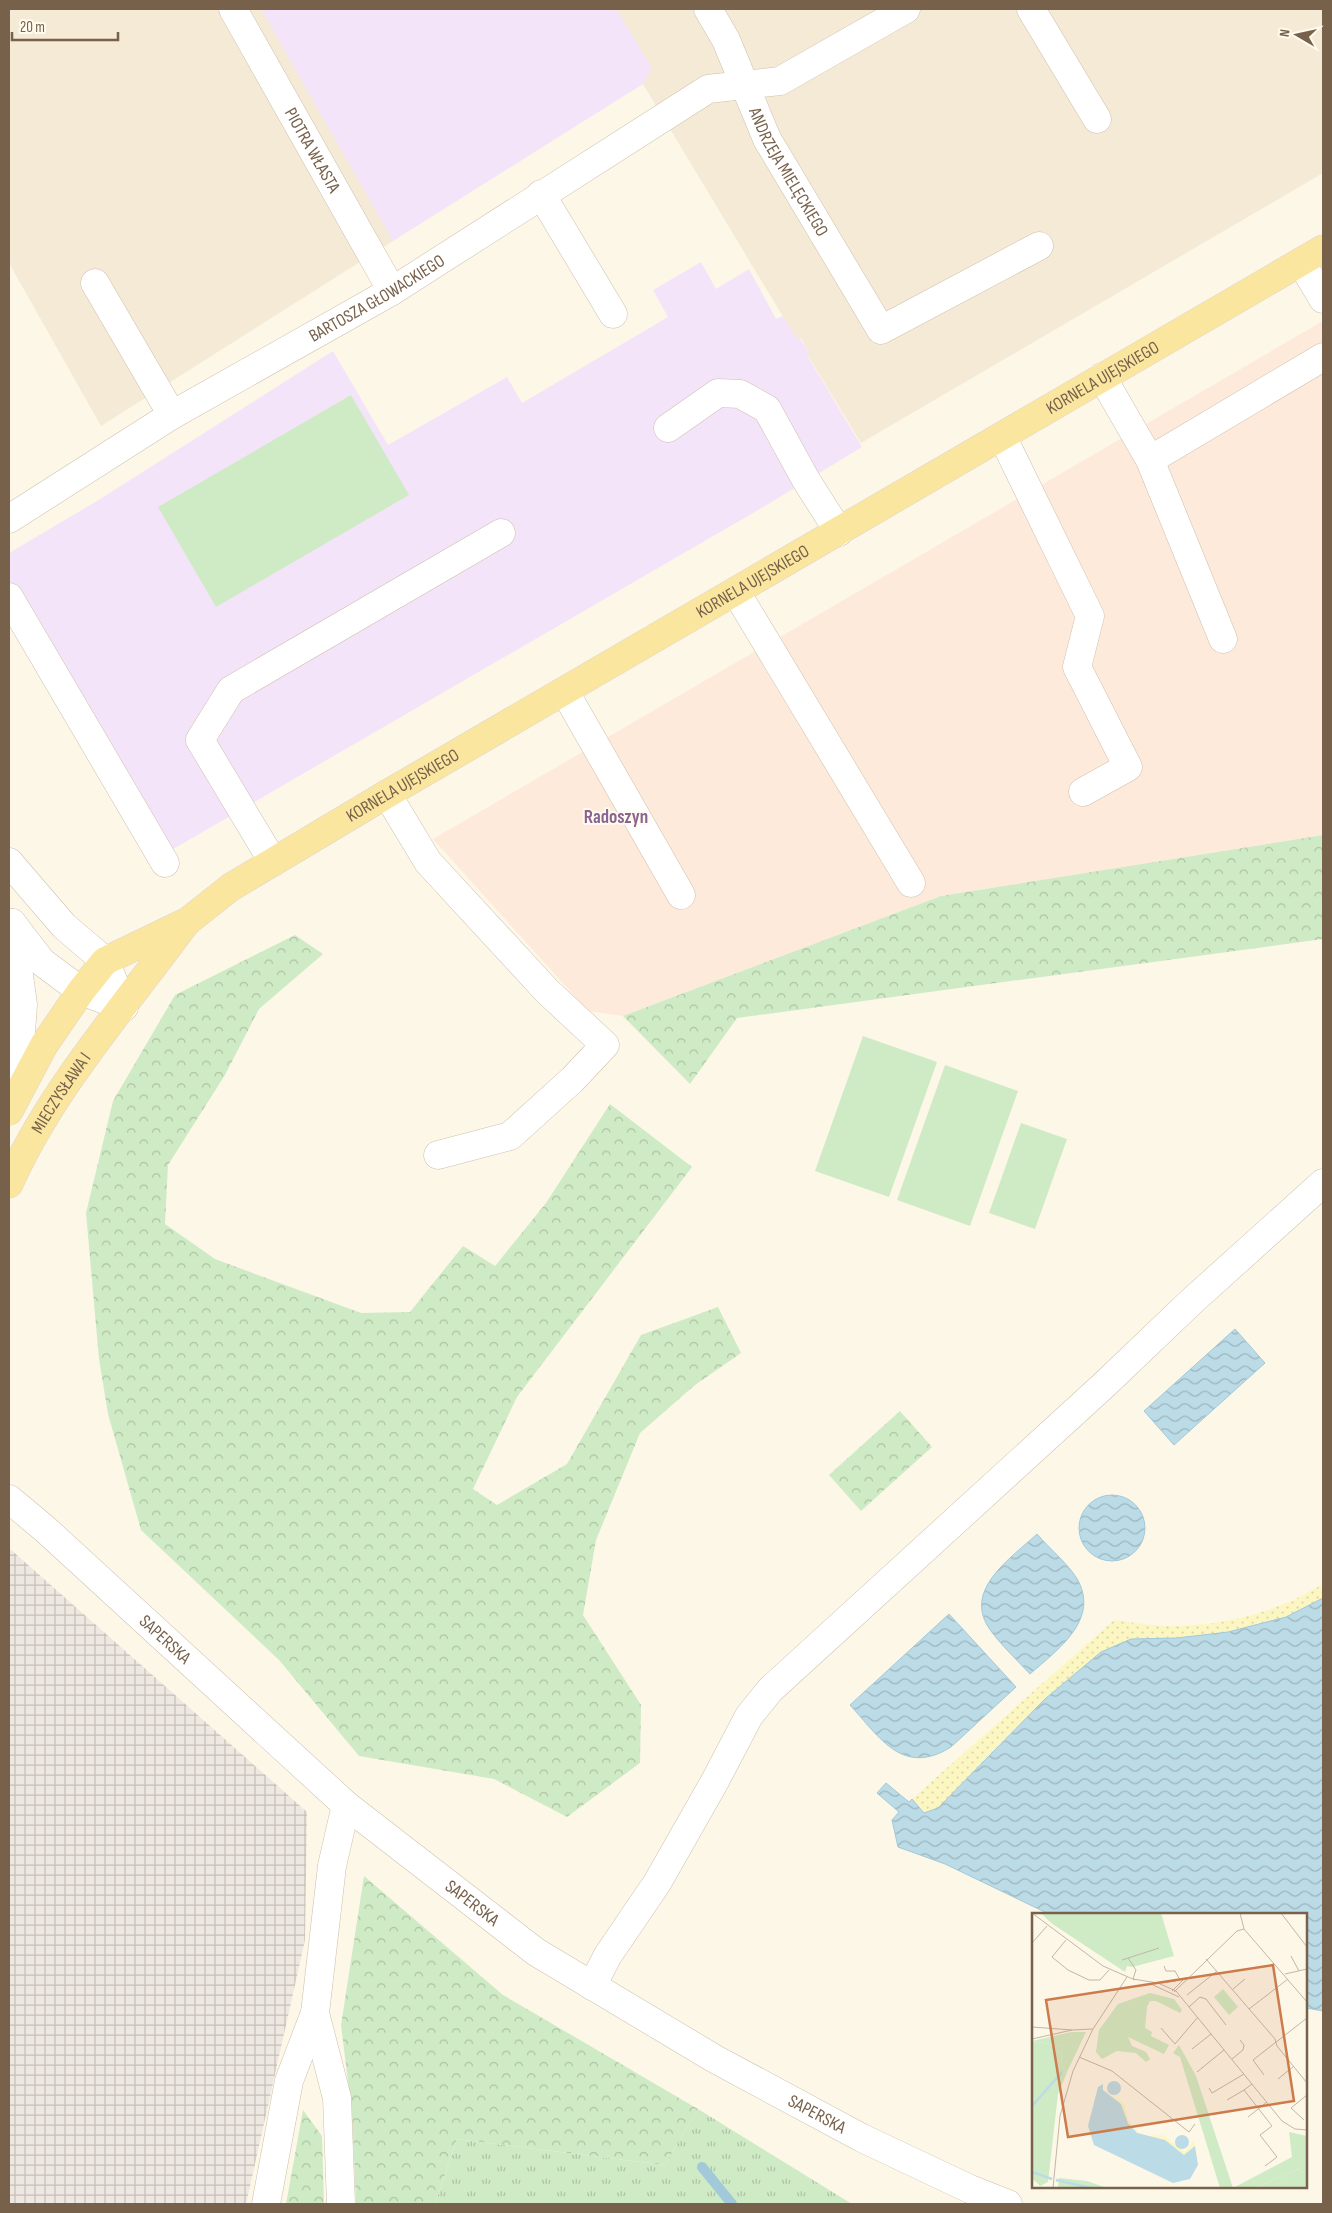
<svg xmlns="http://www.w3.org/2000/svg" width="1332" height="2213" viewBox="0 0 1332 2213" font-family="'Sofia Sans Condensed',sans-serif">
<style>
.residential{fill:#f4ead6}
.commercial{fill:#fdeadb}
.industrial{fill:url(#industrial-grid)}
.education{fill:#f4e4f9}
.grass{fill:url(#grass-tufts)}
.forest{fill:url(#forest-crowns)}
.sand{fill:url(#sand-dots)}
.pitch{fill:#cfebc5}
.water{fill:url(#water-waves);stroke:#a1c9d9}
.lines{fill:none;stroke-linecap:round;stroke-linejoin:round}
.stream{stroke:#a1c9d9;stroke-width:10}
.minor-casing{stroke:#cfc0ad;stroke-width:29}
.major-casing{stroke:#dcd6d0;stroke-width:29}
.minor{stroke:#fff;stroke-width:28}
.major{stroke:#fbe6a0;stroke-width:28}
.labels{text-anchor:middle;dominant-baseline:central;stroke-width:4;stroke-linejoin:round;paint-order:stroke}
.street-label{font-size:18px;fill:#77614b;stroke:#fffbee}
.neighbourhood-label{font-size:19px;font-weight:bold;fill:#8a6393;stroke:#fffbee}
.inset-river{fill:none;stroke:#bbdbe7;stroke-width:2.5}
.inset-road{fill:none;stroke:#c3b6a4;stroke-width:1}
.view{fill:#cb7b4c;fill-opacity:0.15;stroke:#cb7b4c;stroke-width:2.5}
.inset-edge{fill:none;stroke:#77614b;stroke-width:2.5}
</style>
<defs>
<pattern id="industrial-grid" width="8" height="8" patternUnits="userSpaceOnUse" patternTransform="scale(1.25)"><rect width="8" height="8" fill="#ede8e1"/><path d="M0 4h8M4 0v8" fill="none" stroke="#c5bfb8"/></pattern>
<pattern id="grass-tufts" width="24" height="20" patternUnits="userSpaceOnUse" patternTransform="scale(1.25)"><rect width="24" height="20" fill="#cfebc5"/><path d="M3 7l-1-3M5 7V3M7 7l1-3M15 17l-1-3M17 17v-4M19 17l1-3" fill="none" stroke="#adc2a2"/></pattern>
<pattern id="forest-crowns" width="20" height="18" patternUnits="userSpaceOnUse" patternTransform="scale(1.25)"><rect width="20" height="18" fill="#cfebc5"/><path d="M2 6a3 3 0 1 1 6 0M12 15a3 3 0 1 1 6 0" fill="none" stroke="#adc2a2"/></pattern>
<pattern id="sand-dots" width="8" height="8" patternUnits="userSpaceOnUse" patternTransform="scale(1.25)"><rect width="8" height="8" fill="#fcf7c2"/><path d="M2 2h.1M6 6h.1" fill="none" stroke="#dcd6a8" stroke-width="1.8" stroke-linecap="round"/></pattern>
<pattern id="water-waves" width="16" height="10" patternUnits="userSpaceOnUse" patternTransform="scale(1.25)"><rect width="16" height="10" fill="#bbdbe7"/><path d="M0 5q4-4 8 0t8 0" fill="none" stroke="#9db5bd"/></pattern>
</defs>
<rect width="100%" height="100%" fill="#fdf7e8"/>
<path class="residential" d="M9,9H261L393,241L101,426L9,263Z
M616,9H1323V173L861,443L807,354L809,353L801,338L797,340L643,84L651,68Z"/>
<path class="commercial" d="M1323,321V835L941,896L623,1016L588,1011L433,839Z"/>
<path class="industrial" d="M9,1548L307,1812L305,1940L246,2204H9Z"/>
<path class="education" d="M261,9H616L652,68L643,84L393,241Z
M701,262L716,289L749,269L776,319L783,316L797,339L800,338L809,353L807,355L862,447L765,506L149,863L9,622V553L97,501L333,351L388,445L507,377L522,403L668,317L653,290Z"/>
<path class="grass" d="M698,2109L852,2204H435L457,2139L665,2165Z"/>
<path class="forest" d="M1323,835V939L737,1018L690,1084L623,1016L941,896Z
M295,935L323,954L259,1009L225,1075L168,1165L165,1224L215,1259L361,1313L410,1312L463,1246L495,1266L546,1203L610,1104L692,1167L517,1397L473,1489L497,1505L567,1464L641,1335L718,1307L741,1353L695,1385L640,1433L596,1540L583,1615L641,1705L640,1763L567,1817L494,1779L359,1756L279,1660L141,1530L108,1414L99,1359L86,1213L113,1101L175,995Z
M900,1411L932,1447L861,1511L829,1475Z
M364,1876L503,1995L698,2109L665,2165L457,2139L435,2204H356L352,2113L341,2025Z
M303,2110L322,2136L324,2204H286Z"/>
<path class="sand" d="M1323,1584V1598L1286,1617L1228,1632L1177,1638L1131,1639L1101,1652L1045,1699L938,1808L924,1813L912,1799L1114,1620C1131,1622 1148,1625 1164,1626C1219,1627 1276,1613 1323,1584Z"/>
<path class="pitch" d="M351,395L409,495L216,607L158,507Z
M863,1036L937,1062L889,1197L815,1171Z
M945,1065L1018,1091L970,1226L897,1200Z
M1021,1123L1067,1139L1035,1229L989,1213Z"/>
<path class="water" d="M1235,1329L1265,1363L1174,1445L1144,1411Z
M1079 1528a33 33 0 1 1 66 0a33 33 0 1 1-66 0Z
M1037,1534C1049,1548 1066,1562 1076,1577C1102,1619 1057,1650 1030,1674C1017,1660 1002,1646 991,1631C961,1591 1010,1559 1037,1534Z
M1323,1598V2011L1306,2008V1914H1049L945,1864L898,1847L892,1820L899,1812L877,1793L886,1783L909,1802L912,1799L924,1813L938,1808L1045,1699L1101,1652L1131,1639L1177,1638L1228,1632L1286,1617Z
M949,1614L1016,1687L951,1747C903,1777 880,1738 850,1705Z"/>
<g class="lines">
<path class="stream" d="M702,2167L732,2204"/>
<defs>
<g id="minor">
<path id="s1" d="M233,9L392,291"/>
<path id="s2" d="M708,9L726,40L767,139L881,330L1039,246"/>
<path d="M1031,9L1097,119"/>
<path d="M541,194L613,314"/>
<path d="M1301,262L1323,299"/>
<path d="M95,283L172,415"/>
<path d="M1102,377L1150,460L1323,357"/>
<path d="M668,428L718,393L740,394L767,409L806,480L839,532"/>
<path d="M1002,436L1090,616L1077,667L1128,767L1083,792"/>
<path d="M1150,460L1223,639"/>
<path id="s3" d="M9,519L172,415L392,291L708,89L780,81L906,9"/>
<path d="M736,592L911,883"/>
<path d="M9,597L165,863"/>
<path d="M565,692L681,895"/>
<path d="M387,794L428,862L547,991L605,1045L572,1080L510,1136L438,1155"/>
<path d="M9,862L64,926L105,961L124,1007"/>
<path d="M273,862L200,740L231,690L501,533"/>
<path d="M12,923L42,962L81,991L124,1007"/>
<path d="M9,1102L19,1059L23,1005L12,923"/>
<path id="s4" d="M9,1499L45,1529L346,1805L536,1952L715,2059L862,2138L970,2189L1008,2204"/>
<path d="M592,1986L608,1955L657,1883L715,1781L749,1716L770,1690L1104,1385L1192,1301L1323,1183"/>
<path d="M266,2204L289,2081L315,2013"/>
<path d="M341,2204L337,2098L315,2013L332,1866L346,1805"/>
</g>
<g id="major">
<path id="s5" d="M9,1111L44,1045L81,991L105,961L188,921L231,887L387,794L1323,249"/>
<path id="s6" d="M9,1184C50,1091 125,1006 185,924"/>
</g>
</defs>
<use href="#minor" class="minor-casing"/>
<use href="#major" class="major-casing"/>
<use href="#minor" class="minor"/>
<use href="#major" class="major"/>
</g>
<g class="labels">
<g class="street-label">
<text stroke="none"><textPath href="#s1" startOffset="162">PIOTRA WŁASTA</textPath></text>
<text stroke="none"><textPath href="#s2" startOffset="182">ANDRZEJA MIELĘCKIEGO</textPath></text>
<text stroke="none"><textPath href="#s3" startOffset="429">BARTOSZA GŁOWACKIEGO</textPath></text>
<text stroke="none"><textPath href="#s5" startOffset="1335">KORNELA UJEJSKIEGO</textPath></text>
<text stroke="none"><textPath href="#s5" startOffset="930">KORNELA UJEJSKIEGO</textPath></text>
<text stroke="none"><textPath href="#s5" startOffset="525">KORNELA UJEJSKIEGO</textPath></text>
<text stroke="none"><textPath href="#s6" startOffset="105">MIECZYSŁAWA I</textPath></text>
<text stroke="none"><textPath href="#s4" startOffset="210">SAPERSKA</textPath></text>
<text stroke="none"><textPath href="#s4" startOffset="615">SAPERSKA</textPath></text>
<text stroke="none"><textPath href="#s4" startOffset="1020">SAPERSKA</textPath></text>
</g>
<g class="neighbourhood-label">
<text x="616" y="817">Radoszyn</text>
</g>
</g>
<g transform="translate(1032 1913)">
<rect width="275" height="275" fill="#fdf7e8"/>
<path d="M0,128L29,133L30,155L36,157L26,181L16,269L8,273L0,265ZM266,256L275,262V275H223Z" fill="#cfebc5"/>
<path d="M118,80L142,86L150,97L148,100L124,88H118L115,94L113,115L120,119L119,123L137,132L132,141L96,124L100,133L114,139L118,146L114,149L104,140L85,138L70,146L64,139L67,117L86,91ZM39,119H54L36,157L30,155L29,133L0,128ZM147,132L164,163L201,275H188L148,144L141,140ZM257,219L275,223V262L266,256L223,275H201L260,244ZM27,265L55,268L75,275H26Z" fill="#cfebc5"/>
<path d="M71,174L93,192L96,207L106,219L116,223L131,222L153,239L162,227L163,233L152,242L130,225H118L105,220L96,210L89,191Z" fill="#fcf7c2"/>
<path d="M9,0H129L142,43L100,54L95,53L93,59L19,10Z" fill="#cfebc5"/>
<path d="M191,76L206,94L197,102L182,84Z" fill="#cfebc5"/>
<path d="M75 175a7 7 0 1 1 14 0a7 7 0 1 1-14 0ZM71,171V177L89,191L96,210L105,220L133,227L152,242L163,233L166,252L158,266L141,270L62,232L56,213L66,174ZM143 229a7 7 0 1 1 14 0a7 7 0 1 1-14 0Z" fill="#bbdbe7"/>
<path class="inset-river" d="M0,193L30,159M0,259L20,266M24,267L59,275"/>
<path class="inset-road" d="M0,0L71,53L103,67M208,0L212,16M249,0L275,34M212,16L275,89M34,27L20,44L36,57L57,67H68L77,57M0,30L15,13M259,43L267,58M96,45L104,57L101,66M174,46L243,126L245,133L275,170M90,47L127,35M132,53L134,58H143L148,67M253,61L275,56M101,66L126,70L144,78L250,208L263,216L275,217M129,70L144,68M121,72L147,84M201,76L213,66M140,78L154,64M142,79L205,18L212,16M155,82L185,58M157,94L168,84L174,86L194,112M217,96L256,66M0,114L40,117M129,115L143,131L166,104M0,126L40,117L61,116M160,136L179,121M47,144L80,158L157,219L163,211M200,146L211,137L212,132L208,127M165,159L192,137M232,162L221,147L275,105M246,166L262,153M220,171L212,177L240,213L228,222L245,244L233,253M177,175L180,180L212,161M195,187L212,177M216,204L235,189M272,207L259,195L275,182M21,275L28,203L41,158L61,116L95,64"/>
<path class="view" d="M241,52L262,188L36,224L14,87Z"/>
<rect width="275" height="275" class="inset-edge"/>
</g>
<rect width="1332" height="2213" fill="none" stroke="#77614b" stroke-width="20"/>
<g transform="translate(1297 35) rotate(279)" stroke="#fffbee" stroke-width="4" paint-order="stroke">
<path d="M0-4L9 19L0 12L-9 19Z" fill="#77614b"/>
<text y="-8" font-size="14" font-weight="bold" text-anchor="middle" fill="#77614b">N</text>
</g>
<path d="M12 32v8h106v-8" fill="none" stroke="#77614b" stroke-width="2.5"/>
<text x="20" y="32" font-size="15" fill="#77614b" stroke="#fffbee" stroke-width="4" paint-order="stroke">20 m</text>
</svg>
